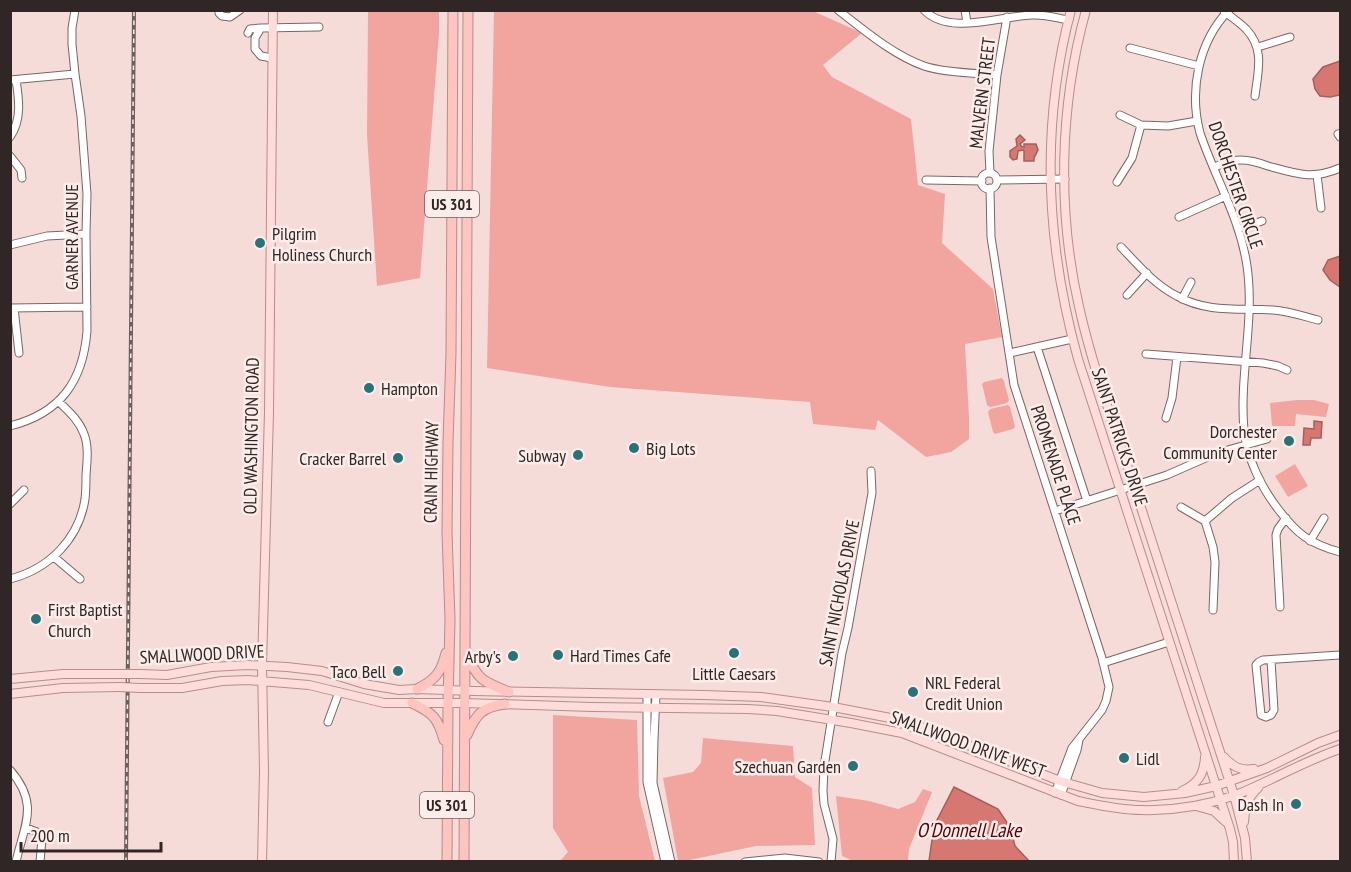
<svg xmlns="http://www.w3.org/2000/svg" width="1351" height="872" viewBox="0 0 1351 872" font-family="'PT Sans Narrow',sans-serif">
<style>
.green{fill:#f2a59f}
.water{fill:#d67871;stroke:#a45f5a;stroke-width:1.5}
.lines{fill:none;stroke-linecap:round;stroke-linejoin:round}
.minor-casing{stroke:#7c6563;stroke-width:9}
.major-casing{stroke:#b68d89;stroke-width:10}
.highway-casing{stroke:#b68d89;stroke-width:11}
.minor{stroke:#fff;stroke-width:7}
.major{stroke:#fedcd9;stroke-width:8}
.highway{stroke:#fec4bf;stroke-width:9}
.rail-casing{stroke:#6d5f5d;stroke-width:4}
.rail{stroke:#fcecea;stroke-width:1.5;stroke-dasharray:4.5;stroke-linecap:butt}
.major-bridge-casing{stroke:#b68d89;stroke-width:10;stroke-linecap:butt}
.major-bridge{stroke:#fedcd9;stroke-width:8}
.poi-dot{fill:#287279;stroke:#fcecea;stroke-width:2}
.labels{text-anchor:middle;dominant-baseline:central;stroke-width:5;stroke-linejoin:round;paint-order:stroke}
.shield{fill:#fcecea;stroke:#6c6160;stroke-width:1.5}
.shield-label{font-size:16px;font-weight:bold;fill:#2f2625}
.street-label{font-size:18px;fill:#2f2625;stroke:#fcecea}
.poi-label{font-size:18px;fill:#2f2625;stroke:#fcecea;text-anchor:start}
.water-label{font-size:20px;font-style:italic;fill:#590009;stroke:#fcecea}
</style>
<rect width="100%" height="100%" fill="#f6dcd9"/>
<path class="green" d="M368,11H439V33L420,278L377,286L367,135Z
M494,11H813L862,33L823,65L832,77L911,119L918,185L945,194L942,243L993,289L1002,337L965,344L969,418V439L951,452L926,457L878,420L875,430L813,424L810,402L610,387L487,368Z
M1002,378L1004,381L1009,400L1007,403L990,407L987,405L982,384L984,382Z
M1297,400H1314L1329,404L1326,417L1296,414L1295,426H1272L1270,403Z
M1008,405L1010,407L1015,427L1013,429L995,434L993,432L988,412L990,409Z
M1295,464L1308,486L1288,497L1275,476Z
M553,715L637,720L639,796L655,861H560L568,852L553,828Z
M703,738L793,746L795,777L812,788L815,845L756,846L685,861H678L663,778L693,772L701,763Z
M923,789L932,792L909,849L908,861H853L842,856L836,796L869,801L898,809L915,802Z"/>
<path class="water" d="M1340,61V95L1330,97L1320,96L1315,89L1313,79L1323,67Z
M1020,135L1025,140L1020,144L1022,147H1024V144H1036L1038,150L1034,158V161H1024V151L1023,150L1018,151L1017,159L1013,160L1010,157V151L1017,146L1016,139Z
M1340,256V287L1330,280L1323,270L1328,260Z
M1314,421L1322,422L1321,438H1311L1310,445H1303L1304,428L1314,429Z
M954,787L998,809L1010,827L1015,846L1029,861H929L934,826Z"/>
<g class="lines">
<defs>
<path id="minor" d="M219,10V13L222,16L230,17L240,10
M838,10C864,30 893,55 924,66C945,73 975,73 997,75
M924,10C949,36 1000,16 1032,15C1044,14 1057,18 1069,20
M965,10L967,23
M1229,10C1198,42 1189,91 1200,133C1215,178 1240,218 1247,266C1255,321 1239,375 1244,430C1247,458 1261,487 1278,509C1297,534 1310,544 1340,552
M1224,11C1231,17 1239,22 1246,29C1265,49 1258,71 1255,96
M248,33L250,29L261,28
M1258,47L1290,37
M1130,48L1199,66
M272,58L261,56L255,49V38L261,28L319,27
M10,80L75,74
M1120,115L1141,125L1168,126L1197,121
M1338,134L1340,137
M10,137C22,120 19,99 16,80
M10,156L21,170L22,178
M1214,167C1223,164 1232,160 1241,160C1250,160 1260,163 1268,166C1297,174 1312,180 1340,168
M990,173L989,151L997,75L1007,17
M981 181a8 8 0 1 1 16 0a8 8 0 1 1-16 0Z
M1317,175L1321,208
M926,180L982,181
M997,180L1065,179
M1117,182L1132,158L1141,125
M990,188L991,237L1014,385L1102,658L1109,687L1106,701L1102,710L1072,748L1055,793
M1179,217L1226,196
M1239,229L1262,221
M10,245L47,236L86,234
M1121,247C1138,265 1155,285 1177,296C1207,313 1239,308 1273,310C1288,311 1303,316 1318,320
M1127,295L1147,273
M1182,299L1191,282
M10,308L87,307
M14,308L19,353
M1037,347L1087,501
M1010,353L1072,339
M1146,354L1263,363L1278,366L1287,370
M1166,418L1172,398L1177,357
M10,426C61,413 83,381 87,331L86,234L87,194L81,116L75,74L72,44V28L75,10
M10,504L24,490
M1181,507L1205,521
M1055,511L1167,475L1217,453L1267,439
M1310,541L1324,518
M54,557L80,579
M10,579C49,569 79,539 85,499C86,491 86,483 86,475C87,462 89,446 84,434C79,420 68,411 58,401
M1280,607L1276,535L1278,529L1286,518
M1213,610L1215,562L1213,547L1205,521L1232,498L1260,480
M1271,660L1274,710L1271,715L1266,717L1261,715L1256,665L1259,662L1263,660L1340,655
M1103,663L1169,642
M647,695V782L665,862
M656,695L654,739L653,783L671,862
M328,722L339,692
M10,770C40,804 24,825 16,862
M1061,795L1077,750L1079,740
M26,828L37,832L42,839L40,862
M745,862L785,858L819,862
M831,862L833,839L824,804L823,791L824,767L842,653L848,628L872,493L871,471"/>
<path id="major" d="M1071,10C1040,127 1046,244 1078,359L1230,829L1233,842L1234,862
M1086,10C1059,107 1057,214 1080,311C1094,372 1116,430 1135,489C1167,591 1201,693 1234,795L1245,838L1247,862
M140,674L167,675L211,667L248,665L287,667L322,671L364,684L399,690L417,689L474,691L704,695L761,697L833,707L906,721L1060,781L1102,793L1144,797L1185,793L1216,786L1267,768L1318,743L1340,735
M10,679L63,674H119
M140,688H182L222,681L248,680L309,685L384,703H465L592,707L748,709L777,711L851,723L902,733L1078,801C1098,805 1120,810 1141,810C1172,811 1207,805 1236,795C1271,781 1304,761 1340,749
M10,694L63,688L120,687
M1224,757C1233,767 1241,771 1254,769
M1182,791C1198,784 1204,774 1205,757
M1196,806L1214,811L1226,822
M1244,822C1245,808 1247,798 1258,788
M262,862L264,771L262,666L269,412L273,10"/>
<path id="highway" d="M467,654C477,680 484,682 509,692
M417,689C435,680 441,673 446,653
M412,703C433,713 438,718 444,740
M467,735C476,714 482,707 505,704
M447,862L448,703L450,619L447,533L448,443L451,353L453,10
M464,862L468,10"/>
</defs>
<use href="#minor" class="minor-casing"/>
<use href="#major" class="major-casing"/>
<use href="#highway" class="highway-casing"/>
<use href="#minor" class="minor"/>
<use href="#major" class="major"/>
<use href="#highway" class="highway"/>
<defs>
<path id="rail" d="M126,862L134,10"/>
</defs>
<use href="#rail" class="rail-casing"/>
<use href="#rail" class="rail"/>
<defs>
<path id="major-bridge" d="M119,674H140
M120,687L140,688"/>
</defs>
<use href="#major-bridge" class="major-bridge-casing"/>
<use href="#major-bridge" class="major-bridge"/>
</g>
<g class="poi-dot">
<circle cx="260" cy="243" r="6"/>
<circle cx="369" cy="388" r="6"/>
<circle cx="1289" cy="441" r="6"/>
<circle cx="634" cy="448" r="6"/>
<circle cx="578" cy="455" r="6"/>
<circle cx="398" cy="458" r="6"/>
<circle cx="36" cy="619" r="6"/>
<circle cx="734" cy="653" r="6"/>
<circle cx="558" cy="655" r="6"/>
<circle cx="513" cy="656" r="6"/>
<circle cx="398" cy="671" r="6"/>
<circle cx="913" cy="692" r="6"/>
<circle cx="1124" cy="758" r="6"/>
<circle cx="853" cy="766" r="6"/>
<circle cx="1296" cy="804" r="6"/>
</g>
<g class="labels">
<g class="shield">
<rect x="425" y="191" width="54" height="26" rx="4.5"/>
<rect x="420" y="792" width="54" height="26" rx="4.5"/>
</g>
<g class="shield-label">
<text x="452" y="204">US 301</text>
<text x="447" y="805">US 301</text>
</g>
<g class="street-label">
<text transform="translate(982 93) rotate(-83)">MALVERN STREET</text>
<text transform="translate(1236 185) rotate(71)">DORCHESTER CIRCLE</text>
<text transform="translate(71 237) rotate(-90)">GARNER AVENUE</text>
<text transform="translate(251 436) rotate(-89)">OLD WASHINGTON ROAD</text>
<text transform="translate(1120 437) rotate(72)">SAINT PATRICKS DRIVE</text>
<text transform="translate(1056 465) rotate(72)">PROMENADE PLACE</text>
<text transform="translate(431 472) rotate(-89)">CRAIN HIGHWAY</text>
<text transform="translate(839 593) rotate(-79)">SAINT NICHOLAS DRIVE</text>
<text transform="translate(202 654) rotate(-3)">SMALLWOOD DRIVE</text>
<text transform="translate(968 744) rotate(20)">SMALLWOOD DRIVE WEST</text>
</g>
<g class="poi-label">
<text x="272" y="233">Pilgrim<tspan x="272" dy="21">Holiness Church</tspan></text>
<text x="381" y="388">Hampton</text>
<text x="1277" y="431" text-anchor="end">Dorchester<tspan x="1277" dy="21">Community Center</tspan></text>
<text x="646" y="448">Big Lots</text>
<text x="566" y="455" text-anchor="end">Subway</text>
<text x="386" y="458" text-anchor="end">Cracker Barrel</text>
<text x="48" y="609">First Baptist<tspan x="48" dy="21">Church</tspan></text>
<text x="570" y="655">Hard Times Cafe</text>
<text x="501" y="656" text-anchor="end">Arby's</text>
<text x="386" y="671" text-anchor="end">Taco Bell</text>
<text x="734" y="673" text-anchor="middle">Little Caesars</text>
<text x="925" y="682">NRL Federal<tspan x="925" dy="21">Credit Union</tspan></text>
<text x="1136" y="758">Lidl</text>
<text x="841" y="766" text-anchor="end">Szechuan Garden</text>
<text x="1284" y="804" text-anchor="end">Dash In</text>
</g>
<g class="water-label">
<text x="969" y="830">O'Donnell Lake</text>
</g>
</g>
<rect width="1351" height="872" fill="none" stroke="#2f2625" stroke-width="24"/>
<path d="M21 842v9h140v-9" fill="none" stroke="#2f2625" stroke-width="3"/>
<text x="30" y="842" font-size="18" fill="#2f2625" stroke="#fcecea" stroke-width="4.5" paint-order="stroke">200 m</text>
</svg>
